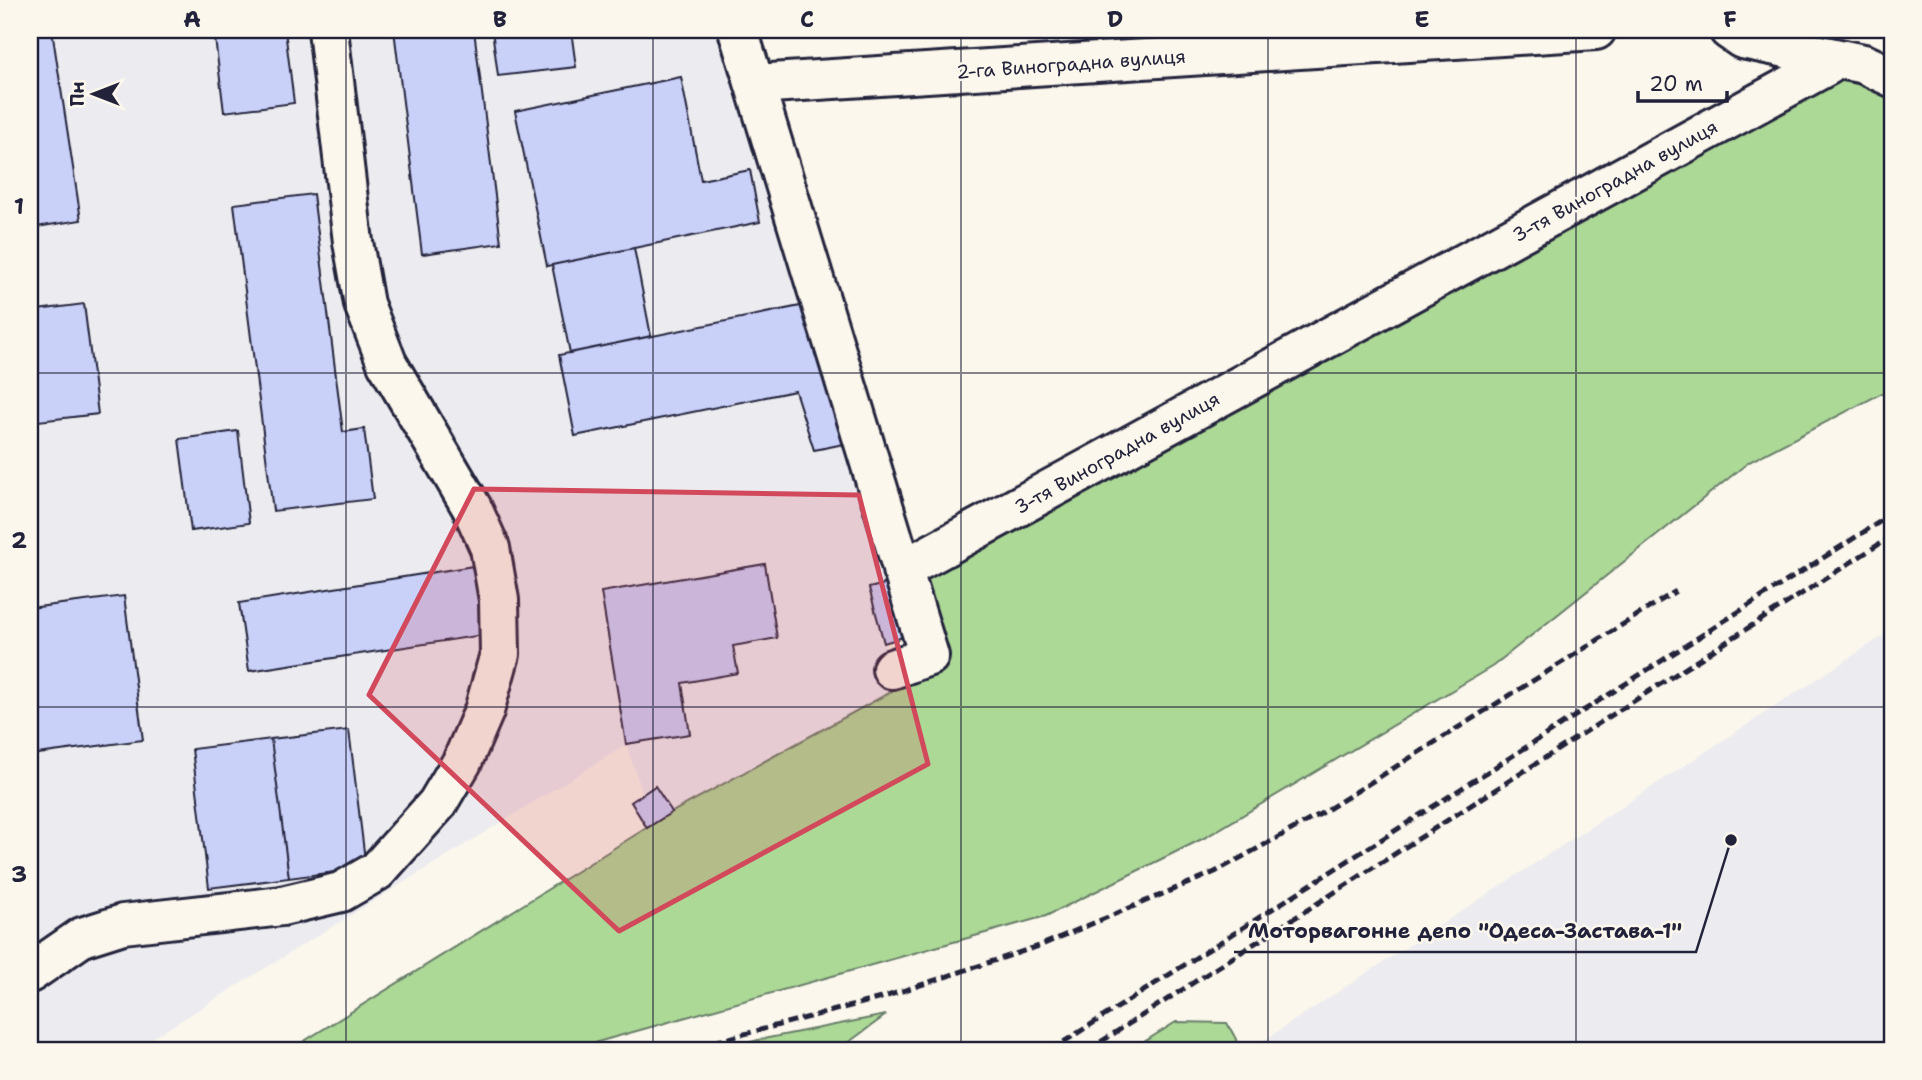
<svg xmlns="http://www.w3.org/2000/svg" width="1922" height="1080" viewBox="0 0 1922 1080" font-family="'Shantell Sans',sans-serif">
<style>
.built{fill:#ececf0}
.green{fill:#add997;stroke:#687e69;stroke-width:2}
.building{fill:#cad1f9;stroke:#22223b;stroke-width:2}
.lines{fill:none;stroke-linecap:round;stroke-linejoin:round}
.minor-casing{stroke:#22223b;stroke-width:44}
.minor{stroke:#fbf7ec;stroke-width:38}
.rail{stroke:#22223b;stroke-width:5;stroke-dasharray:10 5;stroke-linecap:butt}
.marked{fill:#d1495b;fill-opacity:0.2;stroke:#d1495b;stroke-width:5;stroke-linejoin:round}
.grid{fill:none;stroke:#22223b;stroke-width:2;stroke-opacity:0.55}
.labels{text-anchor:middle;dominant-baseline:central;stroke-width:5;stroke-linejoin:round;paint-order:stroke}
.street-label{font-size:19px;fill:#22223b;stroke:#fbf7ec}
.leader{fill:none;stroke:#22223b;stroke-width:2.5}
.callout-dot{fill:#22223b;stroke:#fbf7ec;stroke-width:2.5}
.callout-label{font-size:21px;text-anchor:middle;font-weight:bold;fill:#22223b;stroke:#fbf7ec;stroke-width:5;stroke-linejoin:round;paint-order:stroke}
.neatline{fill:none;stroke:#22223b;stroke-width:2.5}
.grid-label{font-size:23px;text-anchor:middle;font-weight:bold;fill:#22223b}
</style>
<rect width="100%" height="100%" fill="#fbf7ec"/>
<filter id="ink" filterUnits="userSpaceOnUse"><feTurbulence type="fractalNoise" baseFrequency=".0143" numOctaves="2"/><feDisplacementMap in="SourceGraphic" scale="14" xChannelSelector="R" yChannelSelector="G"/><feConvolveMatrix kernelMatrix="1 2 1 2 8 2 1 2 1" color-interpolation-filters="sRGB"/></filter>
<g filter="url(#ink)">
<path class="built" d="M30,30H735L916,633L884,644L898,687L647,828L631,802L643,794L626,745L133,1050H30Z
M1892,630V1050H1249Z"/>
<path class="green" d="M1828,65L1892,75V388L1749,462L1493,666L1206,837L1046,916L569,1050H290L672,812L898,688L892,669L929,656L902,570Z
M886,1015L838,1050H723L758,1040Z
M1176,1022L1227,1023L1240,1046L1237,1050H1131Z"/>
<path class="building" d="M30,30H52L81,220L30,228Z
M214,30H285L294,103L224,112Z
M394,30H474L501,243L422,254Z
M492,30H571L576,67L498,76Z
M681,77L701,180L750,170L760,222L547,266L515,111Z
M313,194L343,432L364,429L373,499L273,511L234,204Z
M634,248L651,336L570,353L552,265Z
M815,303L859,441L814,450L795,391L575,436L559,355Z
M84,304L98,414L30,422V311Z
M238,431L249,523L191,531L179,439Z
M486,564L496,633L249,671L239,603Z
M765,564L777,638L733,646L738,673L682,683L690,734L626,744L601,592Z
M901,580L916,633L884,643L869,588Z
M124,596L143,740L30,755V608Z
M349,730L366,868L289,878L271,739Z
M271,739L289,878L209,888L192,749Z
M655,786L672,812L647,828L631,802Z"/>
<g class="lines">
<defs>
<path id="minor" d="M738,30L929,656L892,669
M1729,30L1742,39L1864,64L1892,77
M755,84L1596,30
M902,570L1828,65
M30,973L82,937L123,924L282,906L341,892L377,871L437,804L462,762L484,711L500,654L499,600L490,548L472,508L387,363L364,304L353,242L328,30"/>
</defs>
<use href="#minor" class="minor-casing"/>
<use href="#minor" class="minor"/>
<path class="rail" d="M684,1050L881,998L1039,946L1215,872L1322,813L1676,591
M1051,1050L1892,514
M1088,1050L1892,536"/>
</g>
</g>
<path class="marked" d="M474,489L859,495L928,764L619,931L369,695Z"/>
<path class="grid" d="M346,30V1050M653,30V1050M961,30V1050M1268,30V1050M1576,30V1050M30,373H1892M30,707H1892"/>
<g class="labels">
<g class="street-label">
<text transform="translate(1071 64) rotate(-4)">2-га Виноградна вулиця</text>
<text transform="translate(1615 181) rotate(-29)">3-тя Виноградна вулиця</text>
<text transform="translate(1117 453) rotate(-29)">3-тя Виноградна вулиця</text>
</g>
</g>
<path class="leader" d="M1731 840L1696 952H1234"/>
<circle class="callout-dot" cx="1731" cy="840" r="7"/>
<g class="callout-label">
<text x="1465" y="938">Моторвагонне депо "Одеса-Застава-1"</text>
</g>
<rect width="1922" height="1080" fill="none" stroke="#fbf7ec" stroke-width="77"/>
<g transform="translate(94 94) rotate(270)" stroke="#fbf7ec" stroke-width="5" paint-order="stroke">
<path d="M0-5L12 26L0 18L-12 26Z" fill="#22223b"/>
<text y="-10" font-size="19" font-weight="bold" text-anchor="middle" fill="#22223b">Пн</text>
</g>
<path d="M1638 91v10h89v-10" fill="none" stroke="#22223b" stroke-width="3.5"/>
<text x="1649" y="91" font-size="21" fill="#22223b" stroke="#fbf7ec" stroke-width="5" paint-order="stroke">20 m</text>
<rect x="38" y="38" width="1846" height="1004" class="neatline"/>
<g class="grid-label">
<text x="192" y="27">A</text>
<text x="500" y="27">B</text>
<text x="807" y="27">C</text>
<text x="1115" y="27">D</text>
<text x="1422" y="27">E</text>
<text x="1730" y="27">F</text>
<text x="19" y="214">1</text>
<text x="19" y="548">2</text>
<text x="19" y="882">3</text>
</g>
</svg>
